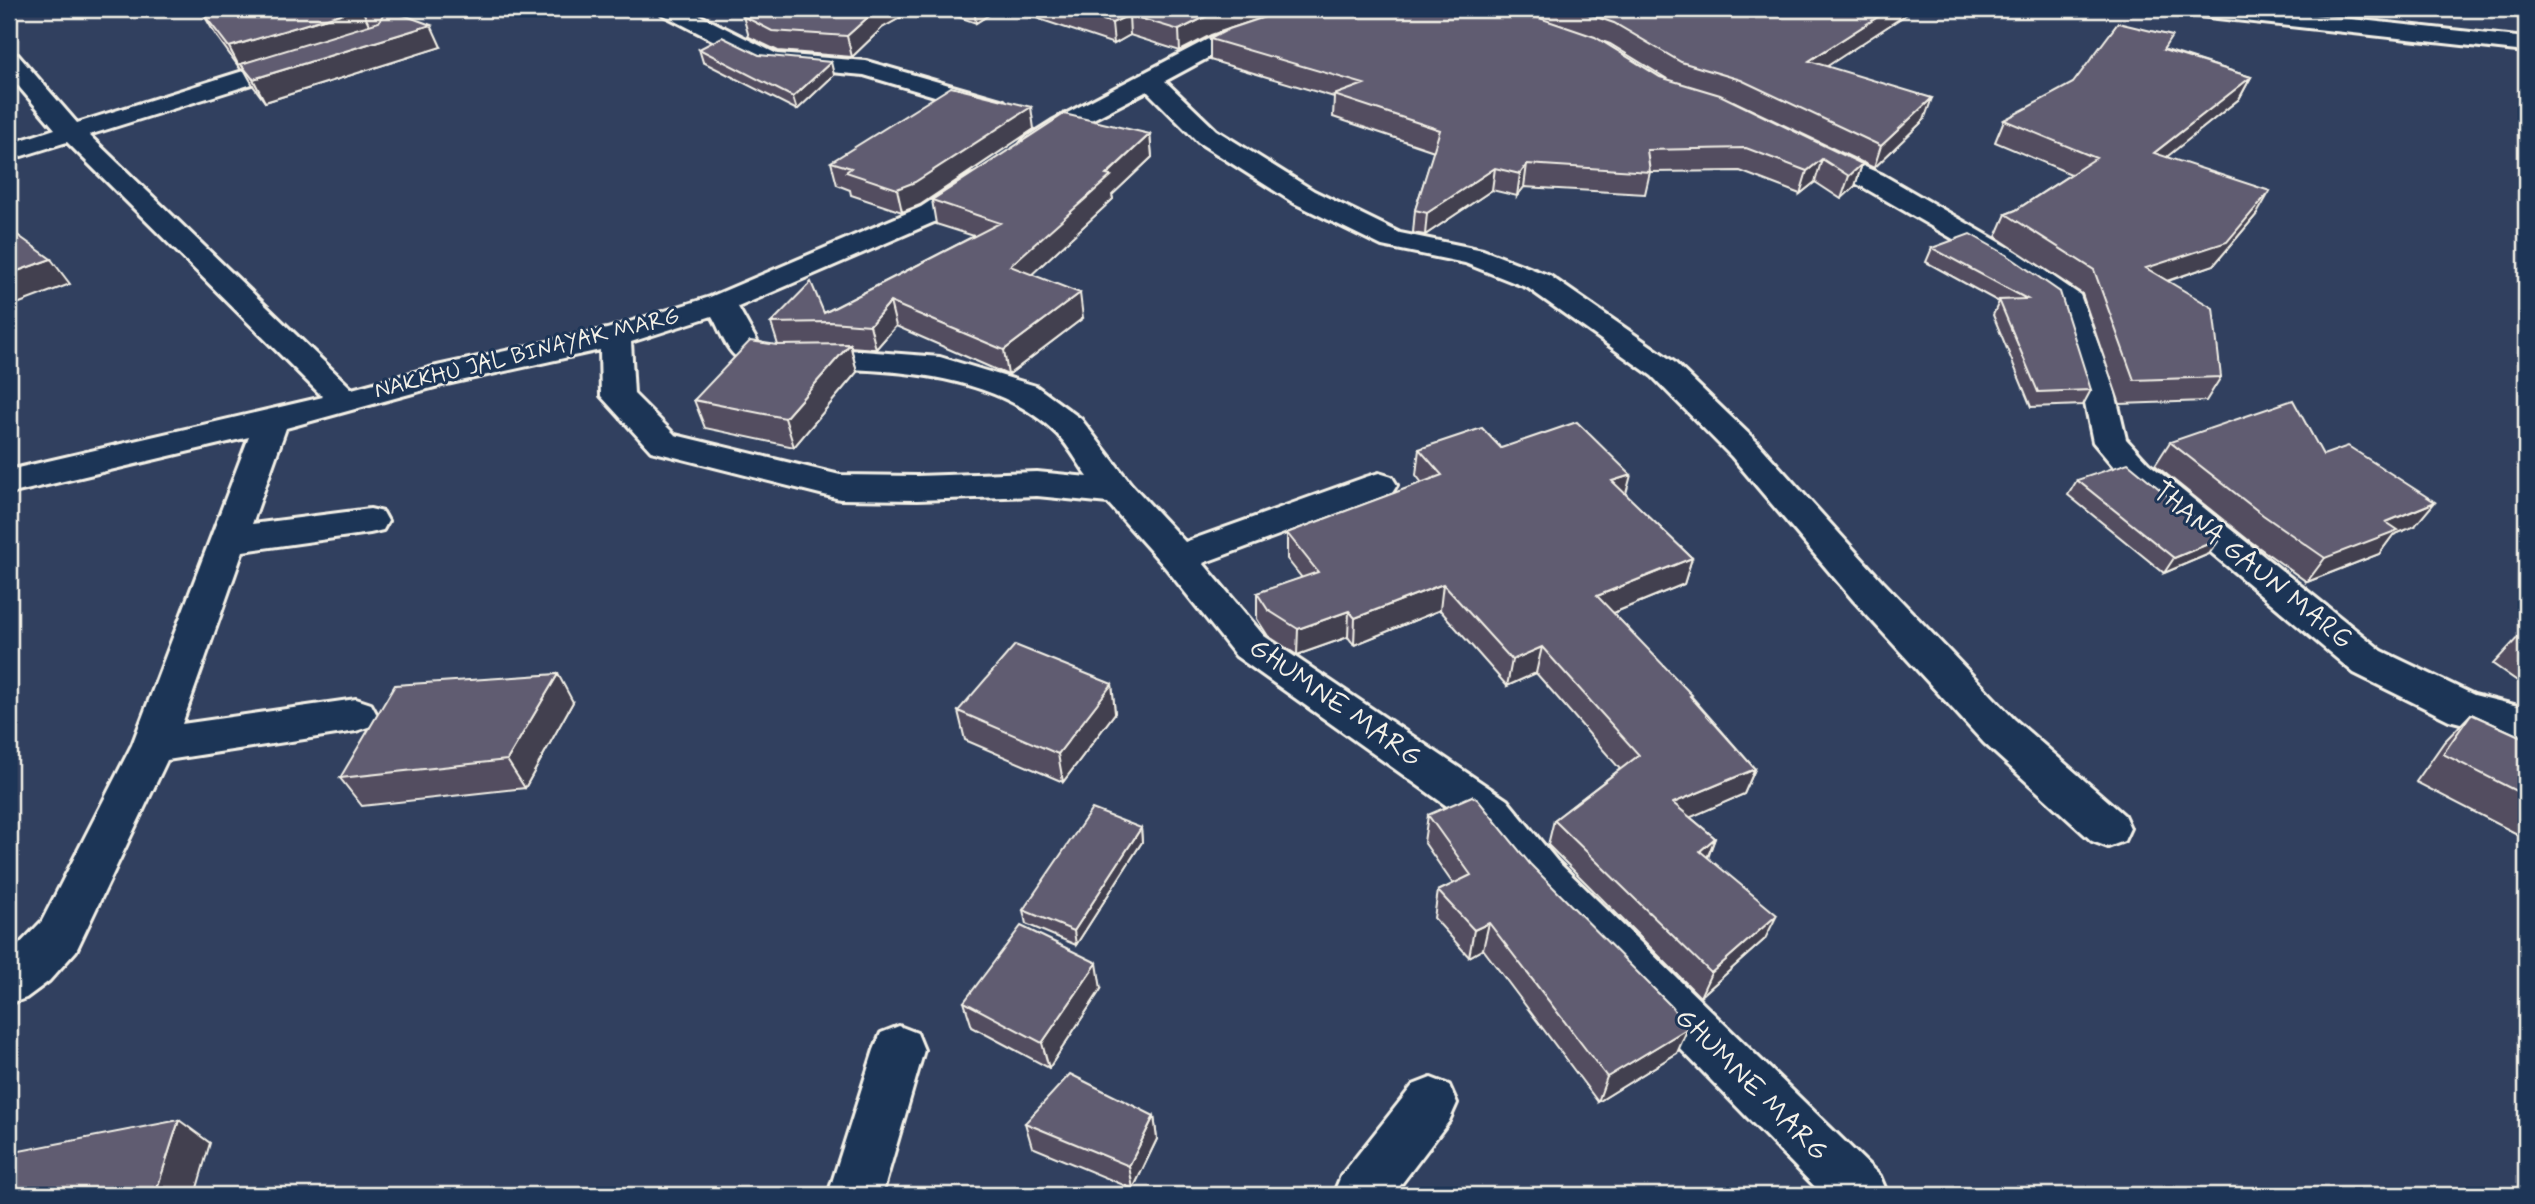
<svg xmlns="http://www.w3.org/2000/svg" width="2535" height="1204" viewBox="0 0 2535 1204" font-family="Mynerve,sans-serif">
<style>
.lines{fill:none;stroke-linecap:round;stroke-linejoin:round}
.minor-casing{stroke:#f4f1e8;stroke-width:6}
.minor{fill:#1d3557;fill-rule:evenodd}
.wall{fill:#534e61;stroke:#f4f1e8;stroke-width:2;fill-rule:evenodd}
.shaded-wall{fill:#43404f;stroke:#f4f1e8;stroke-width:2}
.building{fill:#605b71;stroke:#f4f1e8;stroke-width:2}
.labels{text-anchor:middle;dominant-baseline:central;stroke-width:6;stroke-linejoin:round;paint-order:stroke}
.far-street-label{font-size:23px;fill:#f4f1e8;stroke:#1d3557}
.street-label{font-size:28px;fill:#f4f1e8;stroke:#1d3557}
</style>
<rect width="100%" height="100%" fill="#31405f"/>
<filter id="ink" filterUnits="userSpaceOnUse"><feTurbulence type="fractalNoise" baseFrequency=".0143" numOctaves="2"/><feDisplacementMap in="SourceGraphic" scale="14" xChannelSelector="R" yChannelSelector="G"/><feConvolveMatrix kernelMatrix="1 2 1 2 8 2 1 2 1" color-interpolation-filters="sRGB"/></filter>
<g filter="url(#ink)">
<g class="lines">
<defs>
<path id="minor" d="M659,9H687L777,54L866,61L1004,101L1008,106L1004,111L995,114L864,75L763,66L662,14Z
M1296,9H1329L1326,14L1228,47L1165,81L1216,130L1314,191L1400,233L1483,250L1550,276L1674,362L1756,441L1882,581L2014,719L2124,815L2130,828L2124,841L2108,847L2092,841L1984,743L1854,601L1732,457L1652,376L1528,288L1465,263L1382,246L1294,203L1198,142L1147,91L1070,131L1043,150L1034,152L1025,150L1021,144L1025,138L1052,121L1212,37Z
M2188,9H2259L2526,38V52L2199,16L2191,14Z
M9,53L18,55L77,123L288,57L297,55L306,57L309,62L306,67L89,135L352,389L437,366L607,329L710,297L921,207L968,176L978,174L988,176L992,182L988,188L941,219L738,307L758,343L782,352L836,349L940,357L1036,386L1081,419L1131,484L1185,542L1366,477L1379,473L1392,477L1397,485L1392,493L1203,563L1264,636L1507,800L1557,861L1880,1176L1888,1195H1823L1525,889L1475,826L1236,656L1165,567L1108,503L1037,496L917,500L840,499L651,451L601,396L600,350L442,385L286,428L252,524L370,509L383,512L388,521L383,530L370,533L243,551L182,724L356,699L371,704L377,715L371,726L356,731L167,760L76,951L49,981L26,998L9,1004V955L42,921L132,745L249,437L9,494V470L323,397L67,142L9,160V144L55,129L9,75ZM712,316C719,327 726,350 737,357C771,377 800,368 836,369C911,370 1001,379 1057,434C1069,446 1078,463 1088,477L1037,472L917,476L840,475L675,435L634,394L631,342Z
M1811,143L1883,175L2022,255L2080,295L2114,388L2126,439L2148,463L2382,651L2474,695L2526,708V740L2449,720L2354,673L2124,479L2093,442L2082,388L2055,305L2002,267L1863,187L1802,157L1798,151L1802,145Z
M899,1026L917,1033L924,1050L882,1195H828L874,1050L881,1033Z
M1431,1078L1449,1085L1457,1103L1449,1121L1393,1195H1333L1341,1176L1413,1085Z"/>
</defs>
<use href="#minor" class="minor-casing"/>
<use href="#minor" class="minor"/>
</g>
<path class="wall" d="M216,9H387L441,47L265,102L254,87L244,69L241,70L215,34L202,12Z
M758,9H916L882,28L852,57L778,51L749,37L743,16Z
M936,9H998L976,23Z
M1009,9H1913V10L1827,66L1924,120L1874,168L1733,101L1862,164L1855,186L1841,199L1815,182L1800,194L1740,171L1650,172L1645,194L1524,187L1517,196L1492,190L1425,235L1413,233L1415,210L1434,151L1333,117L1334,97L1210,60V39L1228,29L1211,35L1180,51L1130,35L1114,44ZM1599,40L1610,44L1669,80L1660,77Z
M699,49L759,55L834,75L797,110L703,62Z
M2166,50L2251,77L2239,99L2166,157L2257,214L2214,265L2168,281L2221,377L2206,401L2120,404L2082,294L1996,237L2006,214L2016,210L2071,174L1995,142L2004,120Z
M1034,129L920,205L902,212L851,195L850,190L837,185L831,162Z
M1150,134L1152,157L1112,195L1113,199L1032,274L1083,318L1008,375L896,326L876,349L851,347L857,372L794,447L705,428L694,400L778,345L771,323L824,313L974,236L936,224L932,200Z
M1932,248L2007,255L2091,390L2083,405L2031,407L1993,315L1999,302L1926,262Z
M2170,442L2323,455L2415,526L2393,535L2379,554L2307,582L2247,539L2155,465Z
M1501,448L1626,495L1692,558L1684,584L1613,613L1692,697L1755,769L1744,794L1690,817L1715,838L1708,858L1765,939L1700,997L1548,845L1554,820L1620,769L1536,673L1507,686L1440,610L1354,645L1348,637L1297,655L1268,636L1257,619V593L1302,578L1287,559V533L1422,483L1416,475L1419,449Z
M2077,480L2209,554L2164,573L2068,495Z
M2526,632V687L2493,664L2520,635Z
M1112,684L1115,713L1063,782L965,740L958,711Z
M573,702L525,788L362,806L340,778Z
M2471,714L2526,739V831L2521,836L2416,782L2444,742Z
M1428,815L1677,1053L1598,1102L1483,949L1469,957L1434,918L1438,891L1453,884L1424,842Z
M1141,828L1142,842L1076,945L1026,924L1023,910Z
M1101,989L1049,1068L972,1027L964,1002Z
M1154,1116L1157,1139L1133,1189L1032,1147L1025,1123Z"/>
<path class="shaded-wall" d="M357,9H362L371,29L241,64L244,69L241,70L229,47Z
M877,9H916L882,28L852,57L847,36Z
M974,9H998L976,23Z
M1226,9H1288L1211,35L1180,51L1179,30L1211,14Z
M1890,9H1913V10L1803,82L1809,61Z
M1129,15L1130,35L1114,44L1112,23Z
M431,25L441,47L265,102L253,79Z
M831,62L834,75L797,110L793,97Z
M2251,77L2239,99L2143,176L2154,153Z
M1932,98L1924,120L1874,168L1881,146Z
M1031,107L1034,129L920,205L902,212L897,189Z
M1150,134L1152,157L1112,195L1113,199L1014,291L1010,266Z
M1822,159L1815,182L1800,194L1807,171Z
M1527,164L1524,187L1517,196L1520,174Z
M1862,164L1855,186L1841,199L1849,176Z
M1495,168L1492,190L1425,235L1427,213Z
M2270,191L2257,214L2214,265L2134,292L2146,268Z
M51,259L70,284L9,307V274Z
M1080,293L1083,318L1008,375L1004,350Z
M890,302L896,326L876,349L870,325Z
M850,344L857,372L794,447L785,418Z
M1631,475L1624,501L1612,481Z
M2435,502L2415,526L2393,535L2379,554L2307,582L2325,558L2386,522Z
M2220,539L2209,554L2164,573L2174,558Z
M1692,558L1684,584L1591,622L1597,596Z
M1443,584L1440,610L1354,645L1355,618Z
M1349,611L1348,637L1297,655L1298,629Z
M1542,647L1536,673L1507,686L1512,660Z
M558,674L573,702L525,788L507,760Z
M1112,684L1115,713L1063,782L1058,754Z
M1755,769L1744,794L1664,829L1673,803Z
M1141,828L1142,842L1076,945L1074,931Z
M1715,838L1705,863L1700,851Z
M1777,915L1765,939L1700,997L1711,973Z
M1489,923L1483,949L1469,957L1474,930Z
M1097,963L1101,989L1049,1068L1042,1043Z
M1688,1028L1677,1053L1598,1102L1607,1077Z
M1154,1116L1157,1139L1133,1189L1129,1166Z
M179,1120L210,1143L195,1195H155Z"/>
<path class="building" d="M216,9H357L229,47L202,12Z
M379,9H387L431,25L253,79L241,64L379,22L384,13Z
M758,9H877L847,36L772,31L743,16Z
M1069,9H1226L1211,14L1179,30L1129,15L1112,23Z
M1289,9H1513L1595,37L1660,77L1720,95L1862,164L1849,176L1822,159L1807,171L1746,148L1647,150L1650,172L1527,164L1520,174L1495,168L1427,213L1415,210L1440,130L1334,95L1364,84L1210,39L1229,29Z
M1573,9H1890L1809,61L1932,98L1881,146L1741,80L1681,62L1614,23Z
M2118,23L2172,36L2163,50L2251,77L2154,153L2270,191L2227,242L2146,268L2213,308L2221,377L2134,380L2094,270L2006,214L2016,210L2096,158L2004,120L2073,83Z
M722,37L759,55L831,62L793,97L699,49Z
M951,87L1031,107L915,182L897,189L846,172L851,168L831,162Z
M1064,114L1150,134L1106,175L1111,176L1010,266L1080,293L1004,350L890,302L870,325L830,322L771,323L811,282L824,313L1000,223L932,200Z
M9,229L51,259L9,274Z
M1970,234L2007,255L2060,292L2091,390L2038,392L1999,300L2027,299L1932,248Z
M750,341L777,345L850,344L785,418L694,400Z
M2293,400L2323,455L2348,446L2435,502L2386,522L2398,530L2325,558L2263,515L2170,442Z
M1577,422L1631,475L1612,481L1692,558L1597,596L1692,695L1690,696L1755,769L1673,803L1715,838L1700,851L1777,915L1711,973L1554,820L1639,755L1542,647L1512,660L1443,584L1355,618L1349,611L1298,629L1268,610L1257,593L1318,572L1287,533L1442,475L1419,449L1482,428L1501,448Z
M2128,463L2220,539L2174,558L2077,480Z
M2526,632V639L2520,635Z
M1015,645L1112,684L1058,754L958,711Z
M558,674L507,760L340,778L395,685Z
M2471,714L2526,739V796L2443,754Z
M1472,796L1478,800L1530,864L1671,1006L1688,1028L1607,1077L1489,923L1474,930L1438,891L1471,875L1428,815Z
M1092,809L1141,828L1074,931L1023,910Z
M1021,926L1097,963L1042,1043L964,1002Z
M1070,1074L1154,1116L1129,1166L1025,1123Z
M179,1120L155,1195H9V1153Z"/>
</g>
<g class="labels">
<g class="far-street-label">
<text transform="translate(527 354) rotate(-14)">NAKKHU JAL BINAYAK MARG</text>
</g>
<g class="street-label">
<text transform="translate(2252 566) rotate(39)">THANA GAUN MARG</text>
<text transform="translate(1335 703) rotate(35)">GHUMNE MARG</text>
<text transform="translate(1751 1085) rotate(45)">GHUMNE MARG</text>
</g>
</g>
<rect width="2535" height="1204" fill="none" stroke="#1d3557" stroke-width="35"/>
<rect x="18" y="18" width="2500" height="1169" fill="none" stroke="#f4f1e8" stroke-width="2.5" filter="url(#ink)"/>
</svg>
